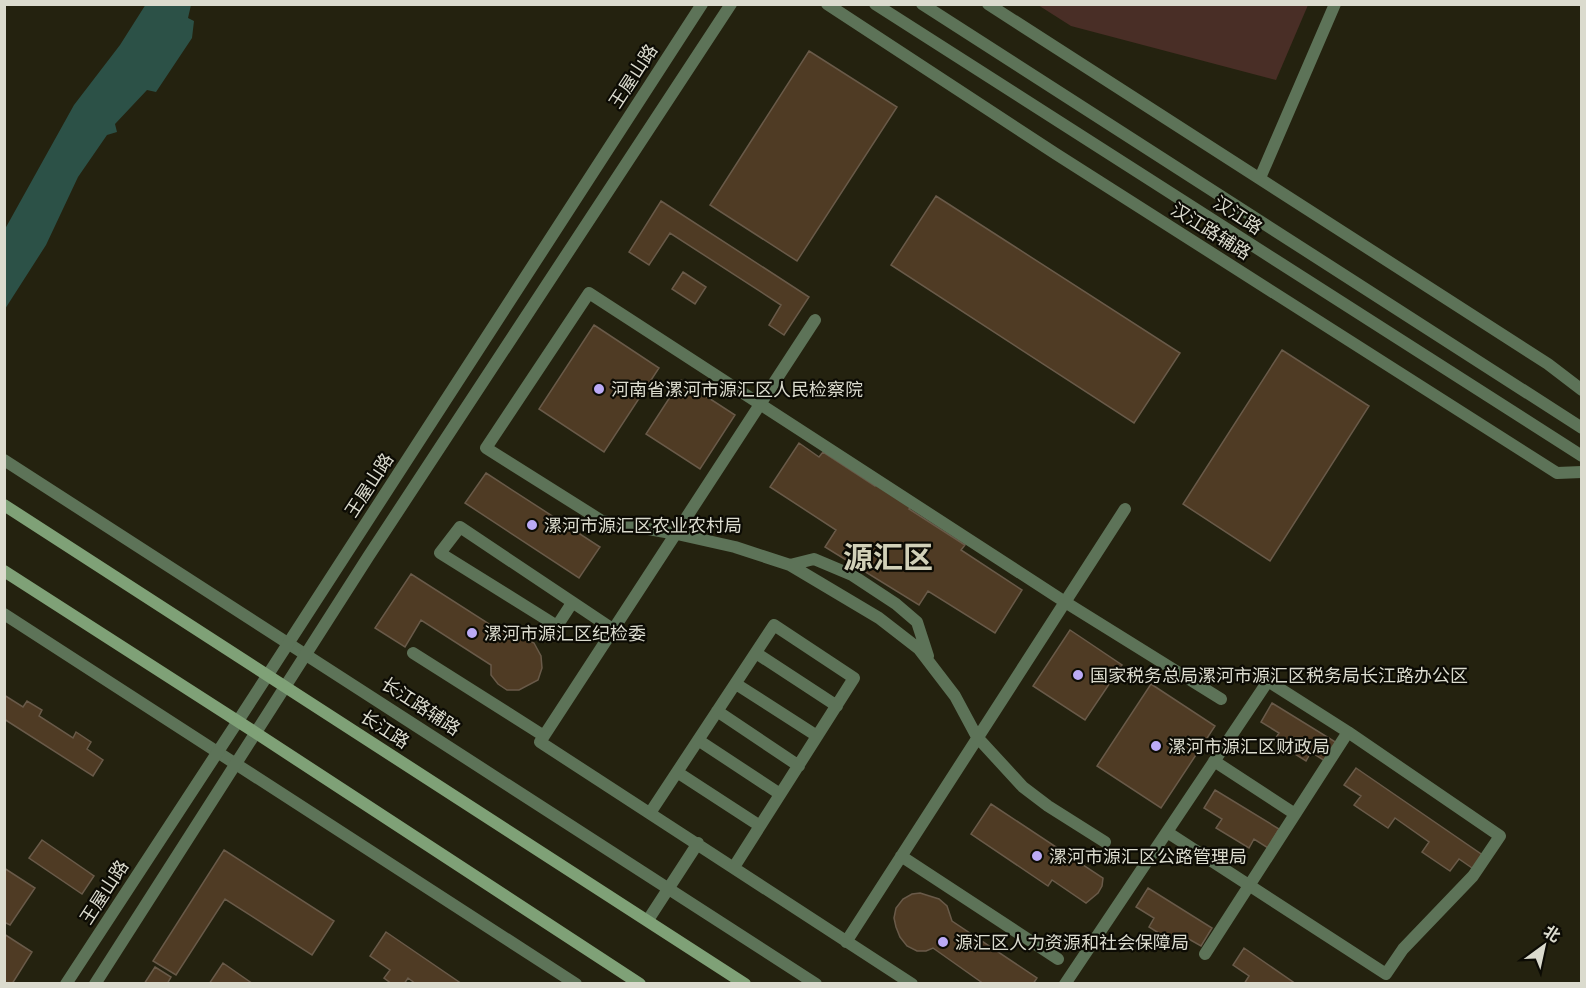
<svg xmlns="http://www.w3.org/2000/svg" width="1586" height="988" viewBox="0 0 1586 988" font-family="Roboto,'Noto Sans SC',sans-serif">
<style>
.green{fill:#492e26}
.water{fill:#2c5147}
.building{fill:#4f3b24;stroke:#695a49;stroke-width:1.5}
.lines{fill:none;stroke-linecap:round;stroke-linejoin:round}
.minor{stroke:#5d7358;stroke-width:12}
.tertiary{stroke:#5d7358;stroke-width:12}
.secondary{stroke:#7fa177;stroke-width:12}
.poi-dot{fill:#bbaaf6;stroke:#0c0b04;stroke-width:2}
.labels{text-anchor:middle;dominant-baseline:central;stroke-width:4.5;stroke-linejoin:round;paint-order:stroke}
.street-label{font-size:18px;fill:#dbdbce;stroke:#0c0b04}
.poi-label{font-size:18px;fill:#dbdbce;stroke:#0c0b04;text-anchor:start}
.town-label{font-size:30px;font-weight:bold;fill:#d1d0b8;stroke:#0c0b04}
</style>
<rect width="100%" height="100%" fill="#24220f"/>
<path class="green" d="M1038,5H1308L1276,80L1071,26Z"/>
<path class="water" d="M146,4L191,5L188,18L194,21L192,38L156,92L147,90L115,124L117,132L107,135L78,177L46,245L5,309V229L74,105L120,45Z"/>
<path class="building" d="M809,51L897,107L797,261L710,205Z
M936,196L1180,353L1134,423L891,265Z
M661,201L809,297L784,335L769,325L781,305L670,233L649,265L629,252Z
M683,272L706,287L695,304L672,289Z
M594,325L659,368L604,452L539,409Z
M1282,350L1369,406L1270,561L1183,504Z
M681,380L735,415L700,469L646,434Z
M799,443L819,457L823,452L875,486L879,482L912,505L909,509L965,545L961,550L1022,590L995,633L928,591L919,605L825,547L836,530L770,487Z
M486,473L600,547L579,578L465,503Z
M411,574L511,638L522,637L534,643L541,656L542,668L538,680L519,690H507L498,684L491,675V665L421,620L405,647L375,628Z
M1070,630L1122,665L1085,720L1033,686Z
M1151,684L1215,726L1161,808L1097,766Z
M4,695L23,707L27,701L42,710L39,716L73,738L76,732L91,742L87,749L103,760L93,776L4,719Z
M1272,703L1337,743L1325,761L1311,752L1306,761L1274,741L1279,733L1261,722Z
M1356,768L1484,856L1475,870L1459,859L1450,871L1422,852L1429,842L1395,818L1388,828L1354,805L1361,796L1344,785Z
M1215,790L1279,829L1268,848L1254,839L1249,848L1216,828L1222,819L1204,808Z
M991,804L1103,878L1102,886L1098,893L1086,903L1052,880L1048,886L971,834Z
M42,840L94,876L82,894L29,858Z
M224,850L334,921L312,955L225,899L176,975L153,961Z
M4,868L35,888L10,925L4,922Z
M1148,888L1212,928L1201,946L1187,938L1181,947L1149,927L1154,918L1136,907Z
M920,893L939,899L947,906L952,921L1037,978L1033,984H984L933,948L926,951H917L907,946L900,937L896,927L894,918L896,908L903,899L912,894Z
M386,932L462,984H416L408,978L404,984H392L384,978L390,970L370,956Z
M4,934L32,952L12,984L4,983Z
M1244,948L1296,984H1244L1249,976L1233,965Z
M223,963L253,984H209Z
M155,967L171,977L167,984H144Z"/>
<g class="lines">
<path class="minor" d="M827,4L1056,154L1557,473L1582,472
M988,4L1548,364L1582,390
M1260,178L1335,4
M815,320L540,742L912,984
M4,460L816,984
M790,565L814,559L852,575L896,604L917,622L928,656
M572,603L557,626L440,553L460,527L614,630
M4,614L576,984
M413,653L544,736
M756,653L837,706
M736,684L817,736
M717,711L799,766
M698,740L780,794
M1214,761L1295,814
M677,772L760,826
M650,813L774,625L854,678L734,867
M1105,842L1048,806L1023,787L977,737L955,696L919,649L879,618L790,565L735,547L677,534L602,521L486,448L589,293L1065,602L1221,699
M901,856L1058,959
M648,920L698,843
M846,942L1125,509
M1205,954L1348,732
M1065,984L1268,681L1348,732L1500,836L1473,876L1403,949L1386,974L1167,832"/>
<path class="tertiary" d="M875,4L1582,456
M922,4L1582,428
M66,984L238,721L702,4
M95,984L368,557L731,4"/>
<path class="secondary" d="M4,505L745,984
M4,571L256,733L640,984"/>
</g>
<g class="poi-dot">
<circle cx="599" cy="389" r="6"/>
<circle cx="532" cy="525" r="6"/>
<circle cx="472" cy="633" r="6"/>
<circle cx="1078" cy="675" r="6"/>
<circle cx="1156" cy="746" r="6"/>
<circle cx="1037" cy="856" r="6"/>
<circle cx="943" cy="942" r="6"/>
</g>
<g class="labels">
<g class="street-label">
<text transform="translate(633 76) rotate(-57)">王屋山路</text>
<text transform="translate(1238 215) rotate(33)">汉江路</text>
<text transform="translate(1211 231) rotate(32)">汉江路辅路</text>
<text transform="translate(369 485) rotate(-57)">王屋山路</text>
<text transform="translate(421 706) rotate(33)">长江路辅路</text>
<text transform="translate(385 729) rotate(33)">长江路</text>
<text transform="translate(104 892) rotate(-57)">王屋山路</text>
</g>
<g class="poi-label">
<text x="611" y="389">河南省漯河市源汇区人民检察院</text>
<text x="544" y="525">漯河市源汇区农业农村局</text>
<text x="484" y="633">漯河市源汇区纪检委</text>
<text x="1090" y="675">国家税务总局漯河市源汇区税务局长江路办公区</text>
<text x="1168" y="746">漯河市源汇区财政局</text>
<text x="1049" y="856">漯河市源汇区公路管理局</text>
<text x="955" y="942">源汇区人力资源和社会保障局</text>
</g>
<g class="town-label">
<text x="888" y="557">源汇区</text>
</g>
</g>
<rect width="1586" height="988" fill="none" stroke="#dbdbce" stroke-width="12"/>
<g transform="translate(1544 946) rotate(33)" stroke="#0c0b04" stroke-width="4.5" paint-order="stroke">
<path d="M0-4.5L10 22L0 15L-10 22Z" fill="#dbdbce"/>
<text y="-9" font-size="16" font-weight="bold" text-anchor="middle" fill="#dbdbce">北</text>
</g>
</svg>
